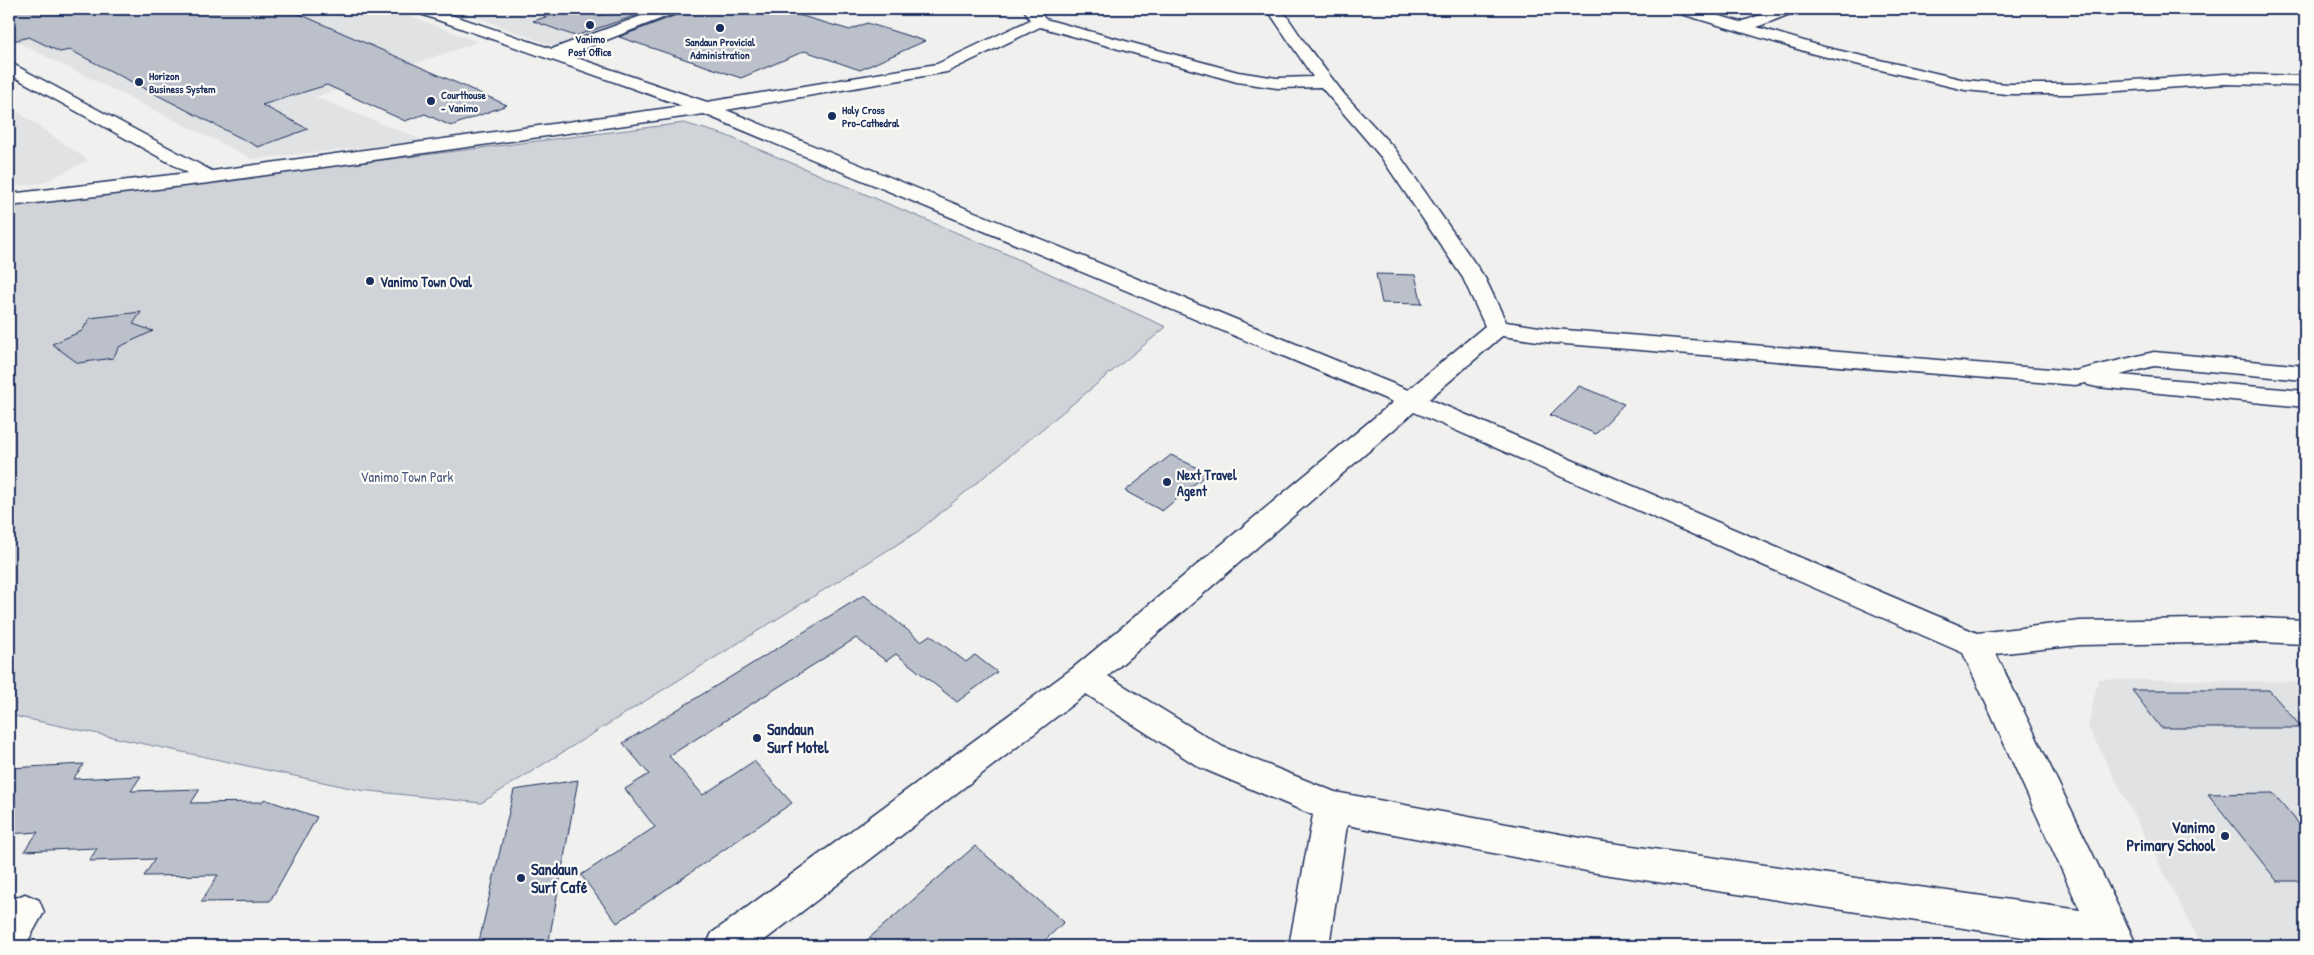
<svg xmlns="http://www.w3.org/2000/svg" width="2314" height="955" viewBox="0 0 2314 955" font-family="'Patrick Hand',sans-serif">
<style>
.built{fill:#e0e2e3}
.green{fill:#d0d3d8;stroke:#76819b}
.building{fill:#bbc0ca;stroke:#1b2f5e}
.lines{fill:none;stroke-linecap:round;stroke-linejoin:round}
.minor-casing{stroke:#1b2f5e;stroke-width:3}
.minor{fill:#fdfcf7;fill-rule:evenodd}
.poi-dot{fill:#1b2f5e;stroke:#fdfcf7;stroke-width:2}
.labels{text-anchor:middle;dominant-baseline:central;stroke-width:4.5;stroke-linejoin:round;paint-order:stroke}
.far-poi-label{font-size:11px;font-weight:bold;fill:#1b2f5e;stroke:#fdfcf7;text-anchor:start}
.poi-label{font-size:14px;font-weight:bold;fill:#1b2f5e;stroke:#fdfcf7;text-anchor:start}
.park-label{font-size:14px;fill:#48587c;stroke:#fdfcf7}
.near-poi-label{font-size:16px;font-weight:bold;fill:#1b2f5e;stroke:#fdfcf7;text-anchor:start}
</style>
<rect width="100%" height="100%" fill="#f0f0ee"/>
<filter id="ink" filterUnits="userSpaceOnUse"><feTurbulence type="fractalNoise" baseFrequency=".02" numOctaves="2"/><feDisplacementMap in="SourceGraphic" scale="10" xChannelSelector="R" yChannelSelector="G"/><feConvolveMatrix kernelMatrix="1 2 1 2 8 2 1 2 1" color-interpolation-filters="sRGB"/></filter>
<g filter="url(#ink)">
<path class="built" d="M9,9H391L478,42L315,97L425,141L253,159L9,38Z
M455,9H661L558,48Z
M9,105L25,117L88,160L43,183L9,187Z
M2098,679L2305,682V946H2202L2088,727Z"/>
<path class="green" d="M684,123L725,135L1000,251L1166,327L917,532L481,803L360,790L9,715V206Z"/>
<path class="building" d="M23,9H288L507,105L451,126L425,114L405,121L327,85L262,105L308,129L258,147L70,50L60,52L29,37L9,42V12Z
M572,9L598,16L620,9H655L575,36L533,21Z
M682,9H778L850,30L867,23L925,41L860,70L805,51L741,78L619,37L679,14Z
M1376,274L1415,275L1422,304L1382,303Z
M141,312L133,324L153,331L119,347L113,358L78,363L52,344L82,331L90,318Z
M1579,386L1624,404L1596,434L1550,415Z
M1171,455L1208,473L1162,511L1125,491Z
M864,595L921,641L930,635L966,662L975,655L997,672L957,702L896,654L886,661L856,638L669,756L703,795L754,761L792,803L617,923L581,875L655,827L625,789L649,774L623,743Z
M2132,690H2269L2302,728H2161Z
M84,764L73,779L141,776L131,791L200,789L191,803L262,802L264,799L317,817L270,901L201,902L218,875L144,876L155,859L89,861L97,848L24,851L38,832L9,834V768Z
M578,780L548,946H478L514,790Z
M2273,793L2305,831V881H2277L2208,794Z
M975,846L1064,922L1039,946H860Z"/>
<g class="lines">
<defs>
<path id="minor" d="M412,9H434L552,49L660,9H680L678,12L568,55L707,102L937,64L1030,20L1024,9H1038L1045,19L1238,72L1277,78L1313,77L1267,9H1282L1307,46L1344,94L1395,149L1485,278L1506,322L1553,329L2075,371L2154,352L2305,366V380L2154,366L2120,375L2305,391V407L2097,387L2088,385L2086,383L2075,385L1553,343L1502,336L1429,399L1977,633L2080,621L2259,618L2305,620V644L2259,642L2080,645L1996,654L2137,946H2084L1597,873L1347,825L1329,946H1289L1313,815L1199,767L1086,694L757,946H706L712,933L1073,668L1393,402L704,114L209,183L9,206V194L188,173L9,74V62L212,171L683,106L415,12ZM1040,27L1237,82L1277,88L1321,87L1381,157L1463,278L1485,326L1408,390L726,110L947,72ZM1414,412L1963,653L2080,910L1597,841L1335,792L1223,747L1108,676Z
M1672,9H1695L1741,22L1777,9H1797L1795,12L1757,27L1824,47L1965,80L2007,84H2073L2225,74L2305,76V86L2225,84L2073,94H2007L1965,90L1814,54L1675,12Z
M25,894L39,900L44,912L25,946H9V903L11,900Z"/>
</defs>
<use href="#minor" class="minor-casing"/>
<use href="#minor" class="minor"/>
</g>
</g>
<g class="poi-dot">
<circle cx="590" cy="25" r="5"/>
<circle cx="720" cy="28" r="5"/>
<circle cx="139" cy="82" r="5"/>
<circle cx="431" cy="101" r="5"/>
<circle cx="832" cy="116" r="5"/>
<circle cx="370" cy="281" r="5"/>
<circle cx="1167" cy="482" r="5"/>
<circle cx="757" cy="738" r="5"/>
<circle cx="2225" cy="836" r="5"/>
<circle cx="521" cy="878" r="5"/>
</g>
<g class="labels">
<g class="far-poi-label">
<text x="590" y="39" text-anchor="middle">Vanimo<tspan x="590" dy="13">Post Office</tspan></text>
<text x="720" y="42" text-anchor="middle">Sandaun Provicial<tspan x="720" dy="13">Administration</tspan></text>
<text x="149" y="76">Horizon<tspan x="149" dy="13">Business System</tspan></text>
<text x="441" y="95">Courthouse<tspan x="441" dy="13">- Vanimo</tspan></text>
<text x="842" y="110">Holy Cross<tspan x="842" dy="13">Pro-Cathedral</tspan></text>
</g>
<g class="poi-label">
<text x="380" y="281">Vanimo Town Oval</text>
<text x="1177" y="474">Next Travel<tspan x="1177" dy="16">Agent</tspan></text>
</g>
<g class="park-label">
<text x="407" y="476">Vanimo Town Park</text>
</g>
<g class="near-poi-label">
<text x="767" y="729">Sandaun<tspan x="767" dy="18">Surf Motel</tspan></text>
<text x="2215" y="827" text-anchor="end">Vanimo<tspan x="2215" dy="18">Primary School</tspan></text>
<text x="531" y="869">Sandaun<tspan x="531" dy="18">Surf Café</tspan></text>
</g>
</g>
<rect width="2314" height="955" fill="none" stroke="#fdfcf7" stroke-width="30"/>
<rect x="15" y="15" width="2284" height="925" fill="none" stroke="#1b2f5e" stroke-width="2" filter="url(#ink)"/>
</svg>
